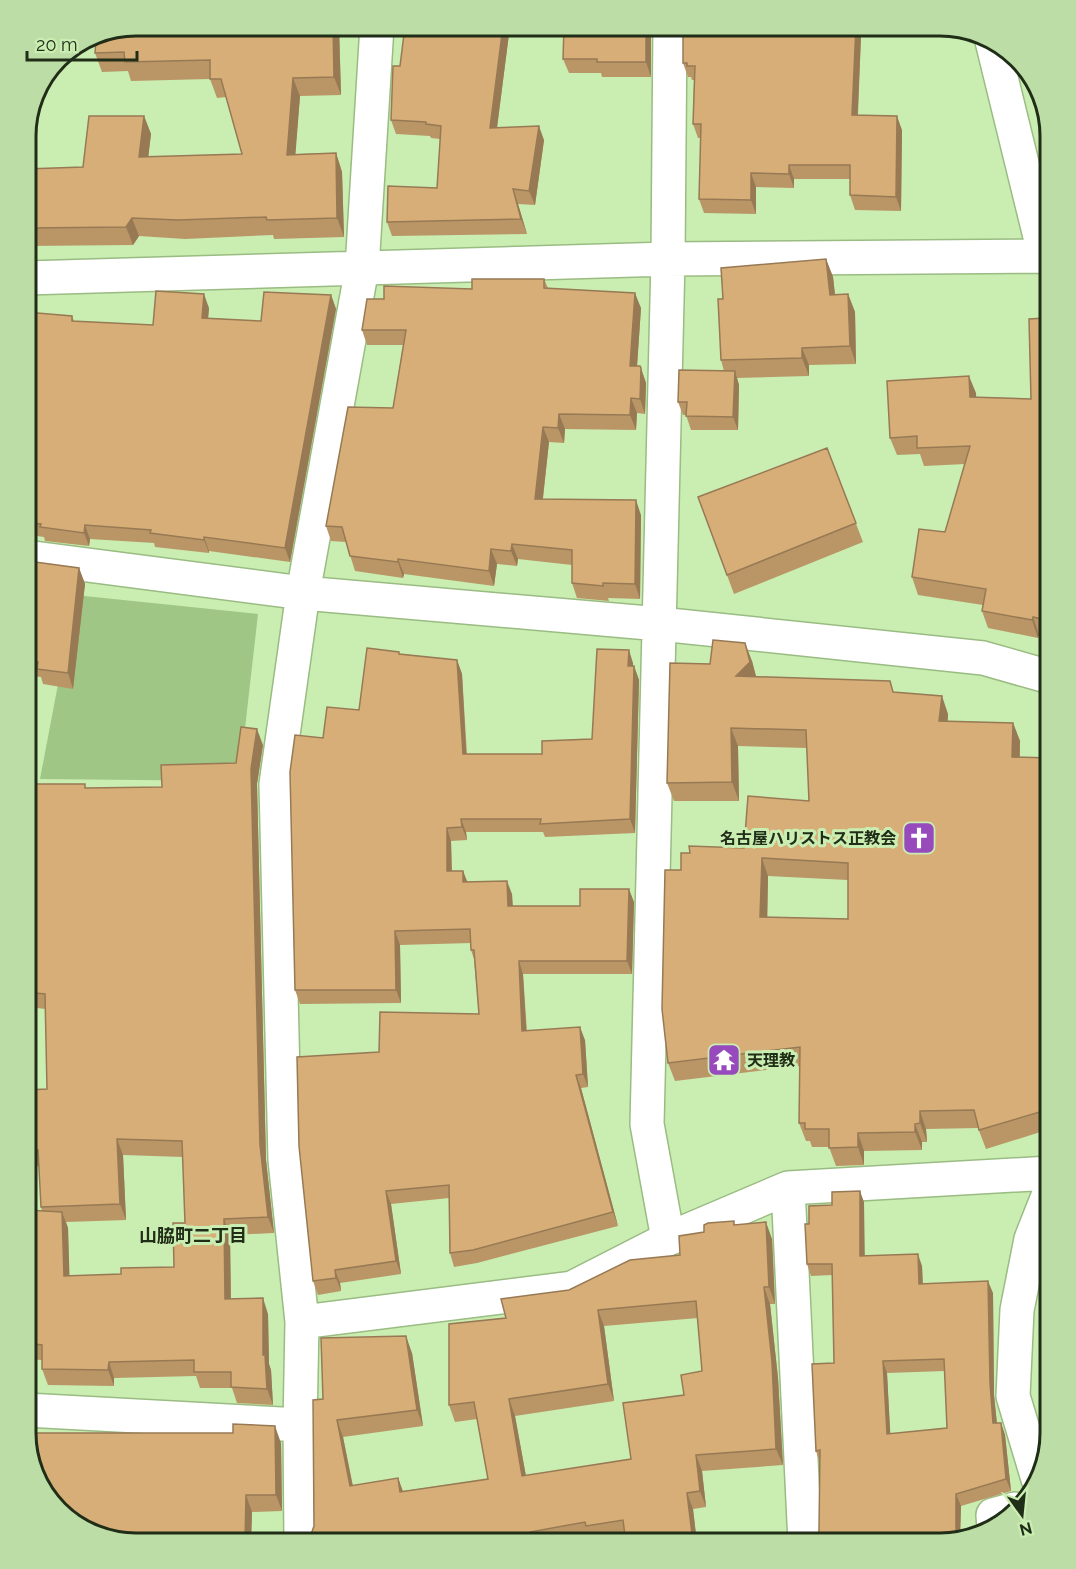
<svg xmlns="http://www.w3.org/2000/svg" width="1076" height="1569" viewBox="0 0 1076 1569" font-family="Raleway,'Noto Sans JP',sans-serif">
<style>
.park{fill:#9fc684}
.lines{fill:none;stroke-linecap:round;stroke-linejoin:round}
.minor-casing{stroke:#9abc83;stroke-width:36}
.minor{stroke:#fff;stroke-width:33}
.wall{fill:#ba9667;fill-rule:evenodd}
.shaded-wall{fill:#977a54}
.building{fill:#d8ae78;stroke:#977a54;stroke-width:1.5;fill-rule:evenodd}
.labels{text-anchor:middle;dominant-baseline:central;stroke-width:6;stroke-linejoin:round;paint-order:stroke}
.poi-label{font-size:16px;font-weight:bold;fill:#202d17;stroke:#caedb2;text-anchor:end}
.neighbourhood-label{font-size:18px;font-weight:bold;fill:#202d17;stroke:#caedb2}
.rim{fill:none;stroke:#202d17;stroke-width:3}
</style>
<rect width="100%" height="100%" fill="#caedb2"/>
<path class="park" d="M75,595L258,614L239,781L40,779Z"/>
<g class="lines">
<defs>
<path id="minor" d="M992,41L1045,257
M26,278L668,259L1050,256
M26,557L303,593L660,624L983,658L1050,677
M788,1188L805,1543
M668,1239L647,1124L668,259L670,26
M302,1322L572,1288L668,1239L788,1188L1050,1173
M26,1410L300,1425
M1038,1479L1013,1396L1017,1310L1031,1239L1050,1191
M994,1529L993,1515L1015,1509
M301,1543L300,1425L302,1322L285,1160L276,784L303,593L362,268L377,26"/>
</defs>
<use href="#minor" class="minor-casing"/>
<use href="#minor" class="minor"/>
</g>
<path class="wall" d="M339,26L341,95L300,96L295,154L336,153L342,172L344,237L274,239L273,235L185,239L139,236L133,245L26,246V152H27L33,169L83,167L144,116L151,134L148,157L242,154L226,97L217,98L210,79L131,81L128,71L102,72L95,53Z
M510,26L497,128L544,140L535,205L518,204L527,234L392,236L387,222L437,188L440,139L431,138L430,136L396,134L391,120L400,66Z
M538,26H651V77H602L601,73H569L563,59L564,30Z
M861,36L858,115L902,130L901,211L855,210L850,195V179H794V188L756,187V214L704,213L699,199L701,138H698L693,124L694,80H692L691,77H688L683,63Z
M826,259L833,277L835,295L848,294L855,312L856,364L809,365V376L737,378L739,385L738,430H691L686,415H683L678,402L724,371L721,360L723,299Z
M544,279L548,288L641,308L637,366H640L646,383L645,414L637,413L636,430L565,429L564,443L549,442L543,499L641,515L640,599L608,598L609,601L577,598L572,583V565L518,559L517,566L497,564L494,586L404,574L403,578L355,571L346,542L331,541L326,526L393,408L403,345H367L362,330L384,299L472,289Z
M331,295L336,309L290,562L209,551V553L155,547L154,543L90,539L89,546L45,541L44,537L37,536L35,531L26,530V312L72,316L74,321L153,325L209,308L208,318L261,321Z
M1050,303V637L1039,635L1038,638L988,628L982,611L983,605L918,595L912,577L945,532L965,464L924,466L920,454L897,455L890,438L976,393V397L1031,399L1045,318Z
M827,448L863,542L734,594L698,497Z
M79,568L85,584L73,689L43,684L41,677L31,676L30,674H26V592L32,593Z
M400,654L457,660L462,674L467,754H542L592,739L633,663V666H634L639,680L635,833L545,837L543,832H466L467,840L451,841L452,871H463L467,881L512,894L513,906H580L634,902L632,974H523L527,1031L585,1040L588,1087L581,1088L618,1226L477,1263L454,1267L450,1253L449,1198L391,1204L401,1274L340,1283L341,1291L318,1295L313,1281L379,1052L479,1014L474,959L471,950V943L400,945L401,1003L300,1004L295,990L323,738L359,710Z
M752,661L756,677L894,692L948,714V721L1013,723L1020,741V757L1050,758V1129L986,1149L978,1128L926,1129L927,1142H922V1150L864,1151V1165L836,1166L829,1147H812L810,1141H806L799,1123L800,1066L675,1081L668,1063L681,870L690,853L744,848L809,801L807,748L738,746L739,801H674L667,783L710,664ZM768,876L848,880V919L767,917Z
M26,734L30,747L26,784L86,788L162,787L236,763L263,745L257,784L266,1160L274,1233L230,1235L231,1299L268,1314L269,1364L271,1370L273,1405L237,1403L232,1388H200L196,1376L114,1378V1386L48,1385L42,1369V1360L26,1359V1210L42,1211L41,1207L39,1166H26V1090L47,1089L46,1009L26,1007ZM123,1155L183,1157L185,1223L174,1267L121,1274L69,1276L68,1228L66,1222L126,1220Z
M864,1202V1256L922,1266L923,1284L993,1293L994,1395L997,1423H1001L1005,1435L1011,1491L961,1506L960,1538L940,1544L819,1530V1461L816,1451L834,1363L832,1275L811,1276L807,1264L809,1224L832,1205ZM945,1371L947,1428L890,1434L887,1373Z
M735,1225L772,1239L775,1304H770L778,1378L783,1465L702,1471L706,1507L693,1509L697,1543H626L625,1537L592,1542L591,1539L564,1543H311L314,1526L323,1399L412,1353L423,1426L343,1437L353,1486L398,1478L403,1491L488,1479L477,1419L455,1422L449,1405L506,1318L569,1290L680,1255L704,1232ZM698,1318L702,1371L684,1395L631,1459L526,1476L515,1416L614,1401L604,1326Z
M26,1423L30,1433L281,1443L282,1511L252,1512L251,1543H129L40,1488Z"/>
<path class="shaded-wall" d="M333,26H339L341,95L334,77Z
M503,26H510L495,143L490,128Z
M646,26H651V77L646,62Z
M853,26H857L861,36L857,129L852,115Z
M293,78L300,96L294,173L287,155Z
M144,116L151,134L146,176L139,157Z
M897,116L902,130L901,211L896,197Z
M539,126L544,140L535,205L529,191Z
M27,152L34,171L26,175V159Z
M336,153L342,172L344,237L337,218Z
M789,165L794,179V188L789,174Z
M751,173L756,187V214L751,200Z
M513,189L518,204L527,234L521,219Z
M132,218L139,236L133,245L126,227Z
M826,259L833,277L837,313L830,295Z
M635,293L641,308L636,381L630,366Z
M204,294L209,308L207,331L202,318Z
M848,294L855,312L856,364L850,346Z
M331,295L336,309L290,562L285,548Z
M802,348L809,365V376L802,358Z
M641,368L646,383L645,414L640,399Z
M735,371L739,385L738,430L733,417Z
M969,376L976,393L977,414L970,397Z
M631,398L637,413L636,430L630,415Z
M559,414L565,429L564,443L558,428Z
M543,427L549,442L541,514L535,499Z
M636,500L641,515L640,599L635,584Z
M85,525L90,539L89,546L84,533Z
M204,537L209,551V553L204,540Z
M512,544L518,559L517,566L511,551Z
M491,549L497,564L494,586L489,571Z
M398,559L404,574L403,578L398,562Z
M79,568L85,584L73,689L68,673Z
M1033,617L1039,635L1038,638L1032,620Z
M745,643L752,661L757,680L736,676Z
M629,650L633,663V679L628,666Z
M457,660L462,674L467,768L463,754Z
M634,666L639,680L635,833L630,819Z
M942,696L948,714L946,739L939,721Z
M1013,723L1020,741L1019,775L1012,757Z
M731,728L738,746L739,801L732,782Z
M257,729L263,745L257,784L266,1160L274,1233L268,1217L260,1145L251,769Z
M26,734L30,747L26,787Z
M461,819L466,832L467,840L462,827Z
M447,828L451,841L452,884L447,871Z
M762,858L768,876L767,935L760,917Z
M463,871L468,884L463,882Z
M507,881L512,894L513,919L508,906Z
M629,889L634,902L632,974L627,961Z
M395,931L400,945L401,1003L396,990Z
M519,961L523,974L527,1045L522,1031Z
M580,1027L585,1040L588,1087L583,1074Z
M576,1075L581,1088L618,1226L613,1212Z
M920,1111L926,1129L927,1142L920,1123Z
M915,1124L922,1142V1150L915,1132Z
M858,1133L864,1151V1165L858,1147Z
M117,1139L123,1155L126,1220L120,1204Z
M386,1191L391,1204L401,1274L396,1261Z
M860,1191L864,1202L865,1268L860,1256Z
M62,1212L68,1228L70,1292L64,1276Z
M224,1219L230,1235L231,1315L225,1299Z
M766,1222L772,1239L775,1304L769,1287Z
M918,1254L922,1266L923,1296L919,1284Z
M335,1270L340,1283L341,1291L336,1278Z
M988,1281L993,1293L994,1395L998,1435L993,1423L990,1383Z
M764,1287L770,1304L778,1378L783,1465L776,1449Z
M263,1298L268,1314L269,1364L271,1370L273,1405L267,1389L263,1355Z
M598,1310L604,1326L614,1401L608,1384Z
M406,1336L412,1353L423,1426L417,1410Z
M883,1361L887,1373L891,1446L887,1434Z
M109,1362L114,1378V1386L108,1370Z
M509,1399L515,1416L529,1493L522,1476Z
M337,1420L343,1437L356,1503L350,1486Z
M26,1423L32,1439L26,1433Z
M1001,1423L1005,1435L1011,1491L1006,1479Z
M275,1426L281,1443L282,1511L276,1495Z
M696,1455L702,1471L706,1507L700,1491Z
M398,1478L404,1495L400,1492Z
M687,1493L693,1509L697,1543H693Z
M956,1494L961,1506L960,1538L956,1539Z
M246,1495L252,1512L251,1543H245Z"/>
<path class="building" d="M136,26H333L334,77L293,78L287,155L336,153L337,218L267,220L266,217L178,220L132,218L126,227L26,228V169L83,167L89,116H144L139,157L242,154L221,79H210V60L125,62L124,52L95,53L96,41Z
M405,26H503L490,128L539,126L529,191L513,189L521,219L387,222L388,186L437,188L441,126L426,124V122L391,120L393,66H400Z
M564,26H646V62H597V59H563Z
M683,26H856L852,115L897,116L896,197L850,195V165H789V174L751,173V200L699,199L701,124H693L695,66H687V63H683Z
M826,259L830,295L848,294L850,346L802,348V358L721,360L718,299H723L721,268Z
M472,279H544V288L635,293L630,366H640L641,368L640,399L631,398L630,415L559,414L558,428L543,427L535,499L636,500L635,584L603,583V586L572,583V550L512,544L511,551L491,549L489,571L398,559V562L350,556L342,527L326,526L348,407L393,408L406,330H362L367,299H384V286L472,289Z
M156,291L204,294L202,318L261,321L264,292L331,295L285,548L204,537V540L150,533L151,530L85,525L84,533L40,527L41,524L32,523V518L26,517V312L72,316V321L153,325Z
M1045,303H1050V621L1033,617L1032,620L982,611L986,589L912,577L919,529L945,532L970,446L917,448V436L890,438L887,381L969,376L970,397L1031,399L1029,319L1045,318Z
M679,370L735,371L733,417L686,416L687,402H678Z
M827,448L856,523L727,575L698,497Z
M35,562L79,568L68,673L37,669L38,662L26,661V592L32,593Z
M713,640L745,643L750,662L736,676L890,681L893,692L942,696L939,721L1013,723L1012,757L1050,758V1053L1046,1054L1050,1073V1109L979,1130L974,1110L920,1111V1123L915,1124V1132L858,1133V1147L829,1148V1129H805V1123H799L800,1047L668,1063L662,1009L665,870H681V853H690L689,846L744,848L748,796L809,801L806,730L731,728L732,782L667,783L670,663L710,664ZM762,858L848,863V919L760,917Z
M367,648L399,652V654L457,660L463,754H542V741L592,739L597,649L629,650L628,666H634L630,819L540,824L541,819H461L462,827L447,828V871H463V882L507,881L508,906H580V889H629L627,961H519L522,1031L580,1027L583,1074L576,1075L613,1212L473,1250L450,1253L449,1185L386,1191L396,1261L335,1270L336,1278L313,1281L299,1146L297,1057L379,1052L380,1012L479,1014L474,950H471L470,929L395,931L396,990H295L290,772L295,735L323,738L327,707L359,710Z
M241,727L257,729L251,769L260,1145L268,1217L224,1219L225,1299L263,1298V1355H265L267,1389L231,1387V1372H194V1360L109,1362L108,1370L42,1369V1345L26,1343V1210L62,1212L64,1276L121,1274V1268L174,1267L173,1223H185L182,1141L117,1139L120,1204L41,1207L38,1150H26V1090L47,1089L45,994L26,992V784H85V788L162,787L161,765L236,763Z
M860,1191V1256L918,1254L919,1284L988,1281L990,1383L993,1423H1001L1006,1479L956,1494V1539L940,1544L817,1543L819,1530L820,1450L816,1451L812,1364L834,1363L832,1264H807L805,1224H809V1206L832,1205V1192ZM944,1359L947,1428L887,1434L883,1361Z
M734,1221V1225L766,1222L769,1287H764L772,1362L776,1449L696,1455L700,1491L687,1493L693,1543H626L623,1520L586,1526L585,1522L530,1532L531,1535L479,1543H311L310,1537L314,1526L313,1400L323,1399L321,1338L406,1336L417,1410L337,1420L350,1486L398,1478L400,1492L488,1479L474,1402L449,1405V1324L506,1318L501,1299L569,1290L630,1260L680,1255L679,1236L704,1232V1225L708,1223ZM696,1301L702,1371L681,1375L684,1395L623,1403L631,1459L522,1476L509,1399L608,1384L598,1310Z
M26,1423V1433H233V1424L275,1426L276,1495H246L245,1543H129L75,1525L40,1488L26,1433Z"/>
<defs>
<symbol id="church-square" viewBox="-11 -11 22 22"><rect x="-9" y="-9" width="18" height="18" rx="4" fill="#964abb" stroke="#caedb2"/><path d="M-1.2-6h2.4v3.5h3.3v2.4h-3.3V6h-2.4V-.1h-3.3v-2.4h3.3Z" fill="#fff"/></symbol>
<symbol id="temple-square" viewBox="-11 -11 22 22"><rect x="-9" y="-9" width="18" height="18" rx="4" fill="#964abb" stroke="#caedb2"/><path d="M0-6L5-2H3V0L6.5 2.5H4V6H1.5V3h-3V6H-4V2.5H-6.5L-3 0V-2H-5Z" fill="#fff"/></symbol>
</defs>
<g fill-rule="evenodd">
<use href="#church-square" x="900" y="819" width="38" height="38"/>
<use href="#temple-square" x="705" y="1041" width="38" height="38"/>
</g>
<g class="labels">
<g class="poi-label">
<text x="896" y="838">名古屋ハリストス正教会</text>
<text x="747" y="1060" text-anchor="start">天理教</text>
</g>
<g class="neighbourhood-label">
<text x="193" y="1235">山脇町二丁目</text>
</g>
</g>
<path d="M0 0H1076V1569H0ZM136 36H940A100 100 0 0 1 1040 136V1433A100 100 0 0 1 940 1533H136A100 100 0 0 1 36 1433V136A100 100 0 0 1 136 36Z" fill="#bcdea6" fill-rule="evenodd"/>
<path class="rim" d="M136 36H940A100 100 0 0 1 1040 136V1433A100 100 0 0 1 940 1533H136A100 100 0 0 1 36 1433V136A100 100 0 0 1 136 36Z"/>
<g transform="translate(1022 1515) rotate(165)" stroke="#caedb2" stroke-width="4.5" paint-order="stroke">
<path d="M0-4.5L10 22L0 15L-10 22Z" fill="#202d17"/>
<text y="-9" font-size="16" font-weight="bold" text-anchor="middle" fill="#202d17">N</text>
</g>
<path d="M27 51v9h110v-9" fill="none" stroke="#202d17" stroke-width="3"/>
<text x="36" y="51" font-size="18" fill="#202d17" stroke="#caedb2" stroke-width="4.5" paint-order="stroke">20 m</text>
</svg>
